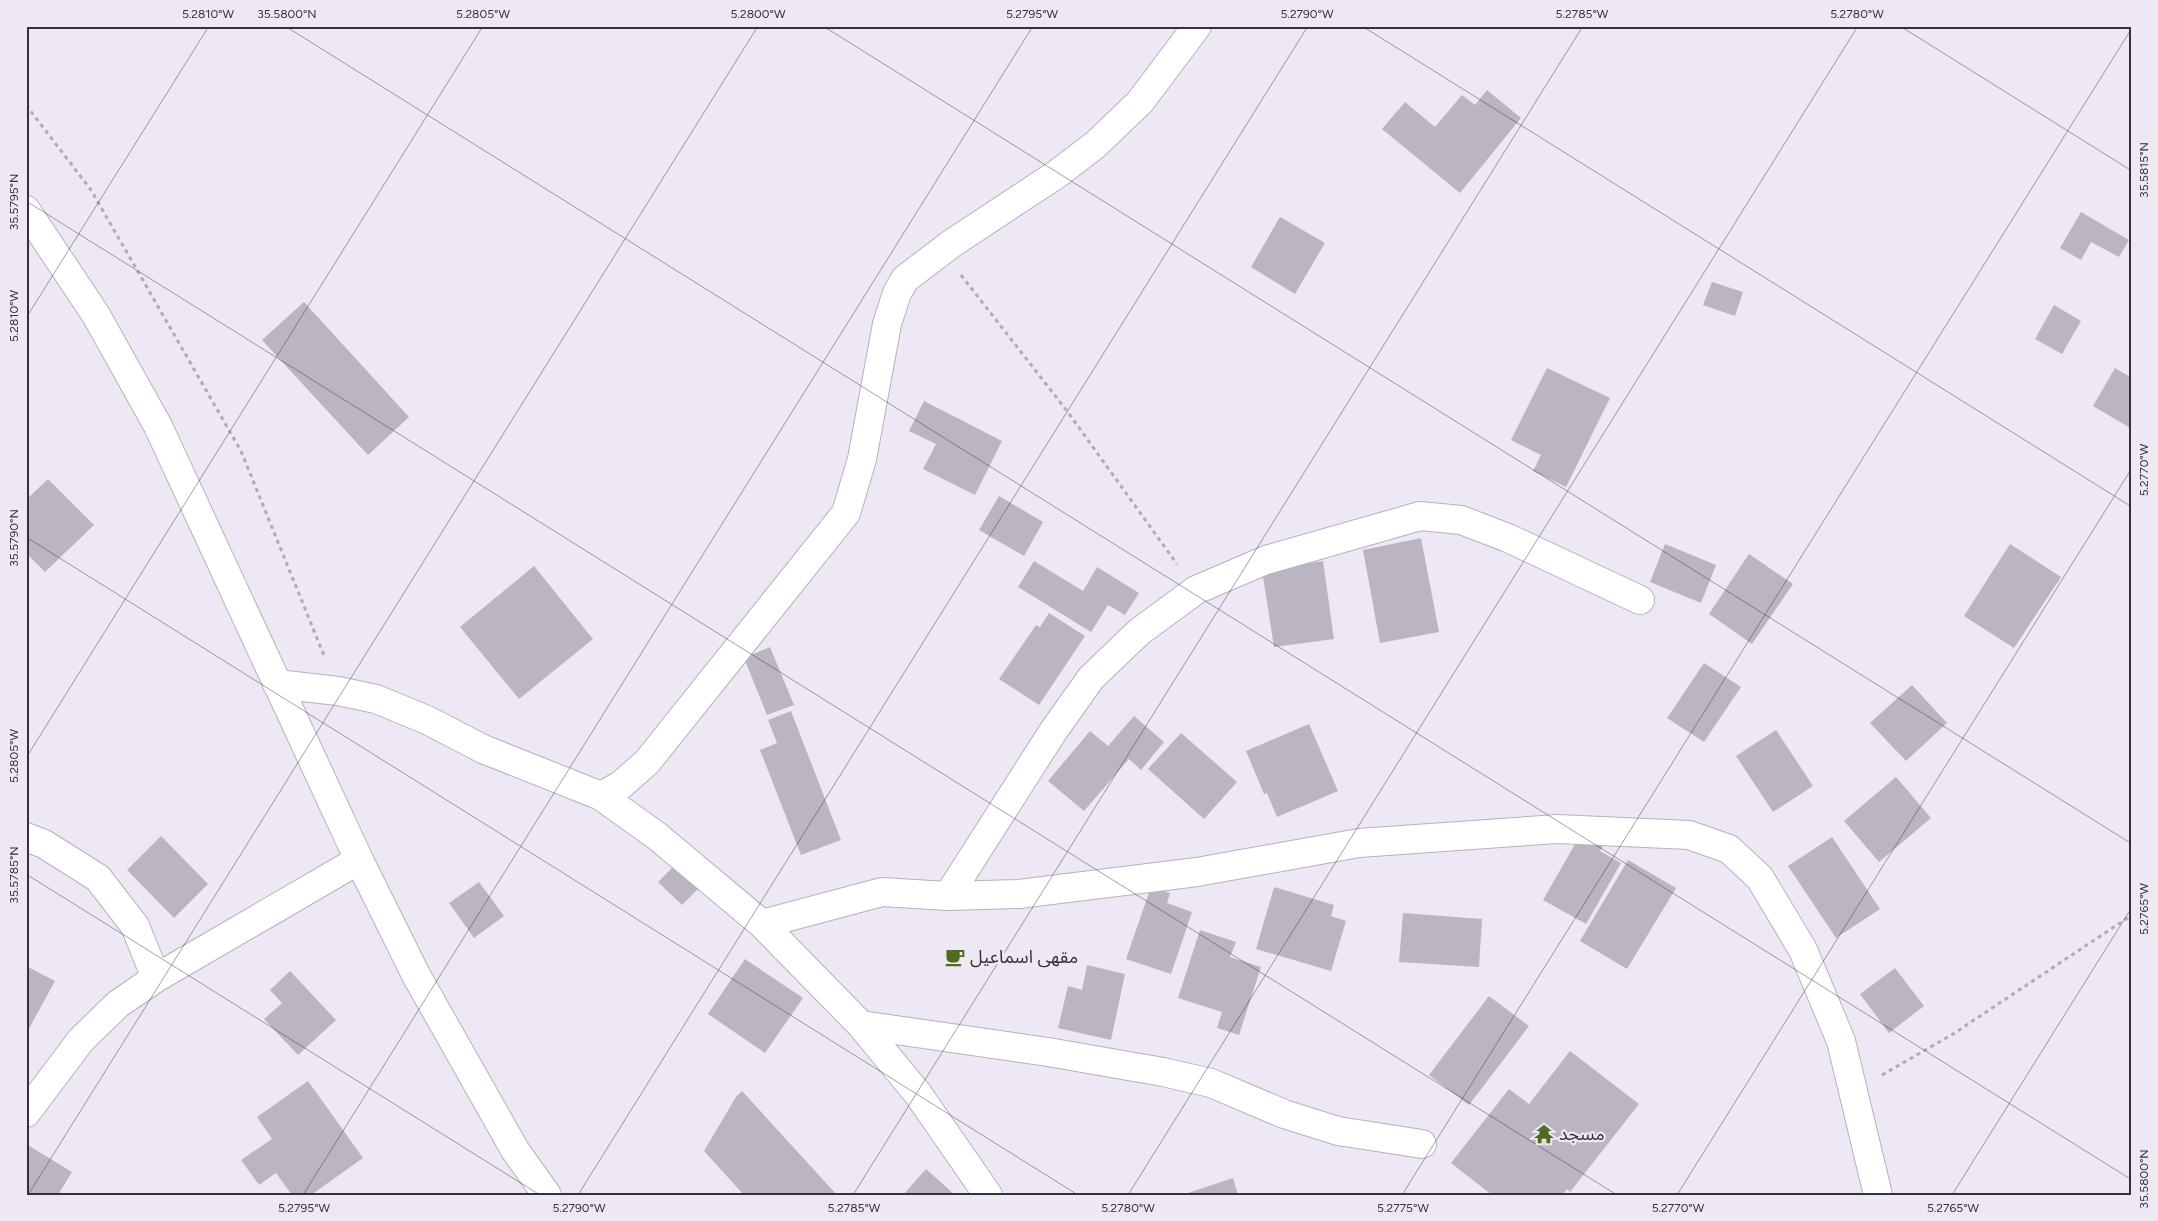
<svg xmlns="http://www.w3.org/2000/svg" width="2158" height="1221" viewBox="0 0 2158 1221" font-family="Figtree,'Noto Sans Arabic',sans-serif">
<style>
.building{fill:#bab5c0}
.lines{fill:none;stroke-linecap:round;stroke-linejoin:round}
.minor-casing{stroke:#b7b1bc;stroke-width:30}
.major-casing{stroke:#b7b1bc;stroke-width:30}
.path{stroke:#b0abb5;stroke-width:3;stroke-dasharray:4 4;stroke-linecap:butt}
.minor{stroke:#fff;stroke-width:28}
.major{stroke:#fff;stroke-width:28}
.ticks{fill:none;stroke:#343236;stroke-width:1;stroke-opacity:0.45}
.labels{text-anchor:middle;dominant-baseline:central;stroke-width:4.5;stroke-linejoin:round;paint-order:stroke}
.poi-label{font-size:18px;fill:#343236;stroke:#eee8f4;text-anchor:start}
.neatline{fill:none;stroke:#343236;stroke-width:2}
.ticks-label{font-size:12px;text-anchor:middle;fill:#343236}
</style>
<rect width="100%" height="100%" fill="#eee8f4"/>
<path class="building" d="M1487,90L1521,118L1460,193L1382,129L1405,102L1435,127L1462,95L1475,105Z
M2081,212L2129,240L2119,257L2091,242L2081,260L2060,248Z
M1280,217L1325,243L1295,294L1251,267Z
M1712,282L1743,292L1735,316L1703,305Z
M304,302L409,417L368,455L262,340Z
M2054,305L2081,321L2062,354L2035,339Z
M1547,368L1610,398L1566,487L1533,471L1541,455L1511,440Z
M2115,368L2132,378V429L2093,406Z
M924,401L1002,441L975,495L923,469L936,444L909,431Z
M48,479L94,525L45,572L26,553V500Z
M999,496L1043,522L1024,556L979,530Z
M1421,538L1439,632L1380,643L1363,550Z
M1665,544L1716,565L1701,603L1650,582Z
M2010,544L2061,577L2014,648L1964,616Z
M1749,554L1793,584L1752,644L1709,614Z
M1034,561L1083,591L1097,567L1139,593L1125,615L1108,605L1091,632L1018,587Z
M1323,561L1334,639L1274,647L1262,570Z
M534,566L593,639L519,699L460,627Z
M1049,613L1085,636L1039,705L999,679L1036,625L1040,627Z
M770,647L794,705L767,715L744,658Z
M1704,663L1741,687L1704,742L1667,718Z
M1912,685L1947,723L1906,761L1870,723Z
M791,711L841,840L801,855L760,750L777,743L768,720Z
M1134,716L1164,742L1141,770L1129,759L1084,811L1048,781L1090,731L1108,746Z
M1309,724L1338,791L1277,817L1267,793L1264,794L1246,751Z
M1776,730L1813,786L1773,812L1736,756Z
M1181,733L1237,782L1204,819L1148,769Z
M1896,777L1931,818L1879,862L1844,821Z
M1582,832L1604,844L1600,851L1621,863L1586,924L1543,900Z
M161,836L208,884L174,918L127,870Z
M1832,837L1880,909L1836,938L1788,866Z
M1628,860L1676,888L1627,969L1580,941Z
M678,862L702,885L682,905L658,882Z
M479,882L504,916L474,938L449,903Z
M1151,887L1170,893L1167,903L1192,912L1171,974L1126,959Z
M1274,887L1334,905L1331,916L1346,921L1331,971L1256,949Z
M1403,913L1482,919L1479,967L1399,962Z
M1200,930L1236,942L1230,957L1261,967L1239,1035L1217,1028L1222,1012L1178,998Z
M745,959L803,998L765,1053L708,1014Z
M1087,965L1125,974L1111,1040L1058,1028L1068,986L1082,990Z
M26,966L55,981L26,1034Z
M1895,968L1924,1006L1889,1033L1860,994Z
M290,971L336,1020L298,1055L264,1019L282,1003L270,990Z
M1489,996L1529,1026L1469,1105L1429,1075Z
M1570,1051L1639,1104L1570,1192L1567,1189L1562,1195H1492L1451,1163L1509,1089L1529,1104Z
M308,1081L363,1158L311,1195H292L276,1173L259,1185L241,1160L272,1139L257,1117Z
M742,1091L837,1195H744L704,1151L736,1097Z
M26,1144L72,1172L58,1195H26Z
M926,1169L955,1195H903Z
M1233,1178L1238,1195H1185V1194Z"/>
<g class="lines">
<defs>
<path id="minor" d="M277,684L338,691L376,699L427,720L483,749L601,796L621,785L647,762L846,513L862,459L887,324L897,293L905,279L951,244L1057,174L1095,145L1140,102L1197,26
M601,796L657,836L762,924L861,1025L918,1094L988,1195
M26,837L44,844L98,878L135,926L156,978
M948,896L1052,733L1091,678L1139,632L1196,590L1266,560L1420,516L1461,520L1508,538L1640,600
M762,924L882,892L948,896L1019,894L1197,872L1359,843L1557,829L1689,835L1729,849L1760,878L1803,950L1841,1041L1878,1195
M861,1025L1048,1052L1163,1072L1211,1083L1284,1114L1338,1131L1422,1144
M26,1113L81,1040L118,1004L156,978L359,860"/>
<path id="major" d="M26,210L96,315L158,426L359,860L416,975L515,1150L547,1195"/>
</defs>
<use href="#minor" class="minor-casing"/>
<use href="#major" class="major-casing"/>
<path class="path" d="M26,105L91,190L241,451L325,658
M961,275L1067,411L1177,564
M1882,1075L1953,1034L2132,915"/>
<use href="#minor" class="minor"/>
<use href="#major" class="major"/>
</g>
<path class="ticks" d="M285,26L2132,1180M823,26L2132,844M1362,26L2132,507M1900,26L2132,171M26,201L1617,1195M26,318L209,26M26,537L1078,1195M26,758L483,26M26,874L540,1195M28,1195L758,26M303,1195L1033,26M578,1195L1308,26M853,1195L1583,26M1128,1195L1858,26M1402,1195L2132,28M1677,1195L2132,468M1952,1195L2132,907"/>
<defs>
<symbol id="cafe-bare" viewBox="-9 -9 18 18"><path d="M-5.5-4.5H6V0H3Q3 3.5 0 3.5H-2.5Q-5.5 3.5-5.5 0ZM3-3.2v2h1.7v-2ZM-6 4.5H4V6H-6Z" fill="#506c20" stroke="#eee8f4" stroke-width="2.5" paint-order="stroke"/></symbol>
<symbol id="temple-bare" viewBox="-9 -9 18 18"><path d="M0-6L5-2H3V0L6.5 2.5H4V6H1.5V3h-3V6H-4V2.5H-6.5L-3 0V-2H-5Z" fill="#506c20" stroke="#eee8f4" stroke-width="2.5" paint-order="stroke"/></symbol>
</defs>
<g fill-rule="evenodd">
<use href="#cafe-bare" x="941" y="943" width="28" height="28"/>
<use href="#temple-bare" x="1530" y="1120" width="28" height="28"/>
</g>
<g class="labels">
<g class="poi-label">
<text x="970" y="957">مقهى اسماعيل</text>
<text x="1559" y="1134">مسجد</text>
</g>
</g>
<rect width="2158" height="1221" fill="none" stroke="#eee8f4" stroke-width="55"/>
<rect x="28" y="28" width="2102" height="1166" class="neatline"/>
<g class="ticks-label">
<text x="208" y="18">5.2810°W</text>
<text x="287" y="18">35.5800°N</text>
<text x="483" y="18">5.2805°W</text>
<text x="758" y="18">5.2800°W</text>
<text x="1032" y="18">5.2795°W</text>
<text x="1307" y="18">5.2790°W</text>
<text x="1582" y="18">5.2785°W</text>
<text x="1857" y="18">5.2780°W</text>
<text transform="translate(2144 170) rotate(-90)" y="4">35.5815°N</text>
<text transform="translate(14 202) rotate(-90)" y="4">35.5795°N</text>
<text transform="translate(14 316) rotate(-90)" y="4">5.2810°W</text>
<text transform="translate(2144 470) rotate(-90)" y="4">5.2770°W</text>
<text transform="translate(14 538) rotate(-90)" y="4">35.5790°N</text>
<text transform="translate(14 756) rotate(-90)" y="4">5.2805°W</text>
<text transform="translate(14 875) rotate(-90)" y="4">35.5785°N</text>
<text transform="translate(2144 909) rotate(-90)" y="4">5.2765°W</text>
<text transform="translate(2144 1179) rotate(-90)" y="4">35.5800°N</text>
<text x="304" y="1212">5.2795°W</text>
<text x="579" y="1212">5.2790°W</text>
<text x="854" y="1212">5.2785°W</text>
<text x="1128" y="1212">5.2780°W</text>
<text x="1403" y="1212">5.2775°W</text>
<text x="1678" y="1212">5.2770°W</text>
<text x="1953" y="1212">5.2765°W</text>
</g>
</svg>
